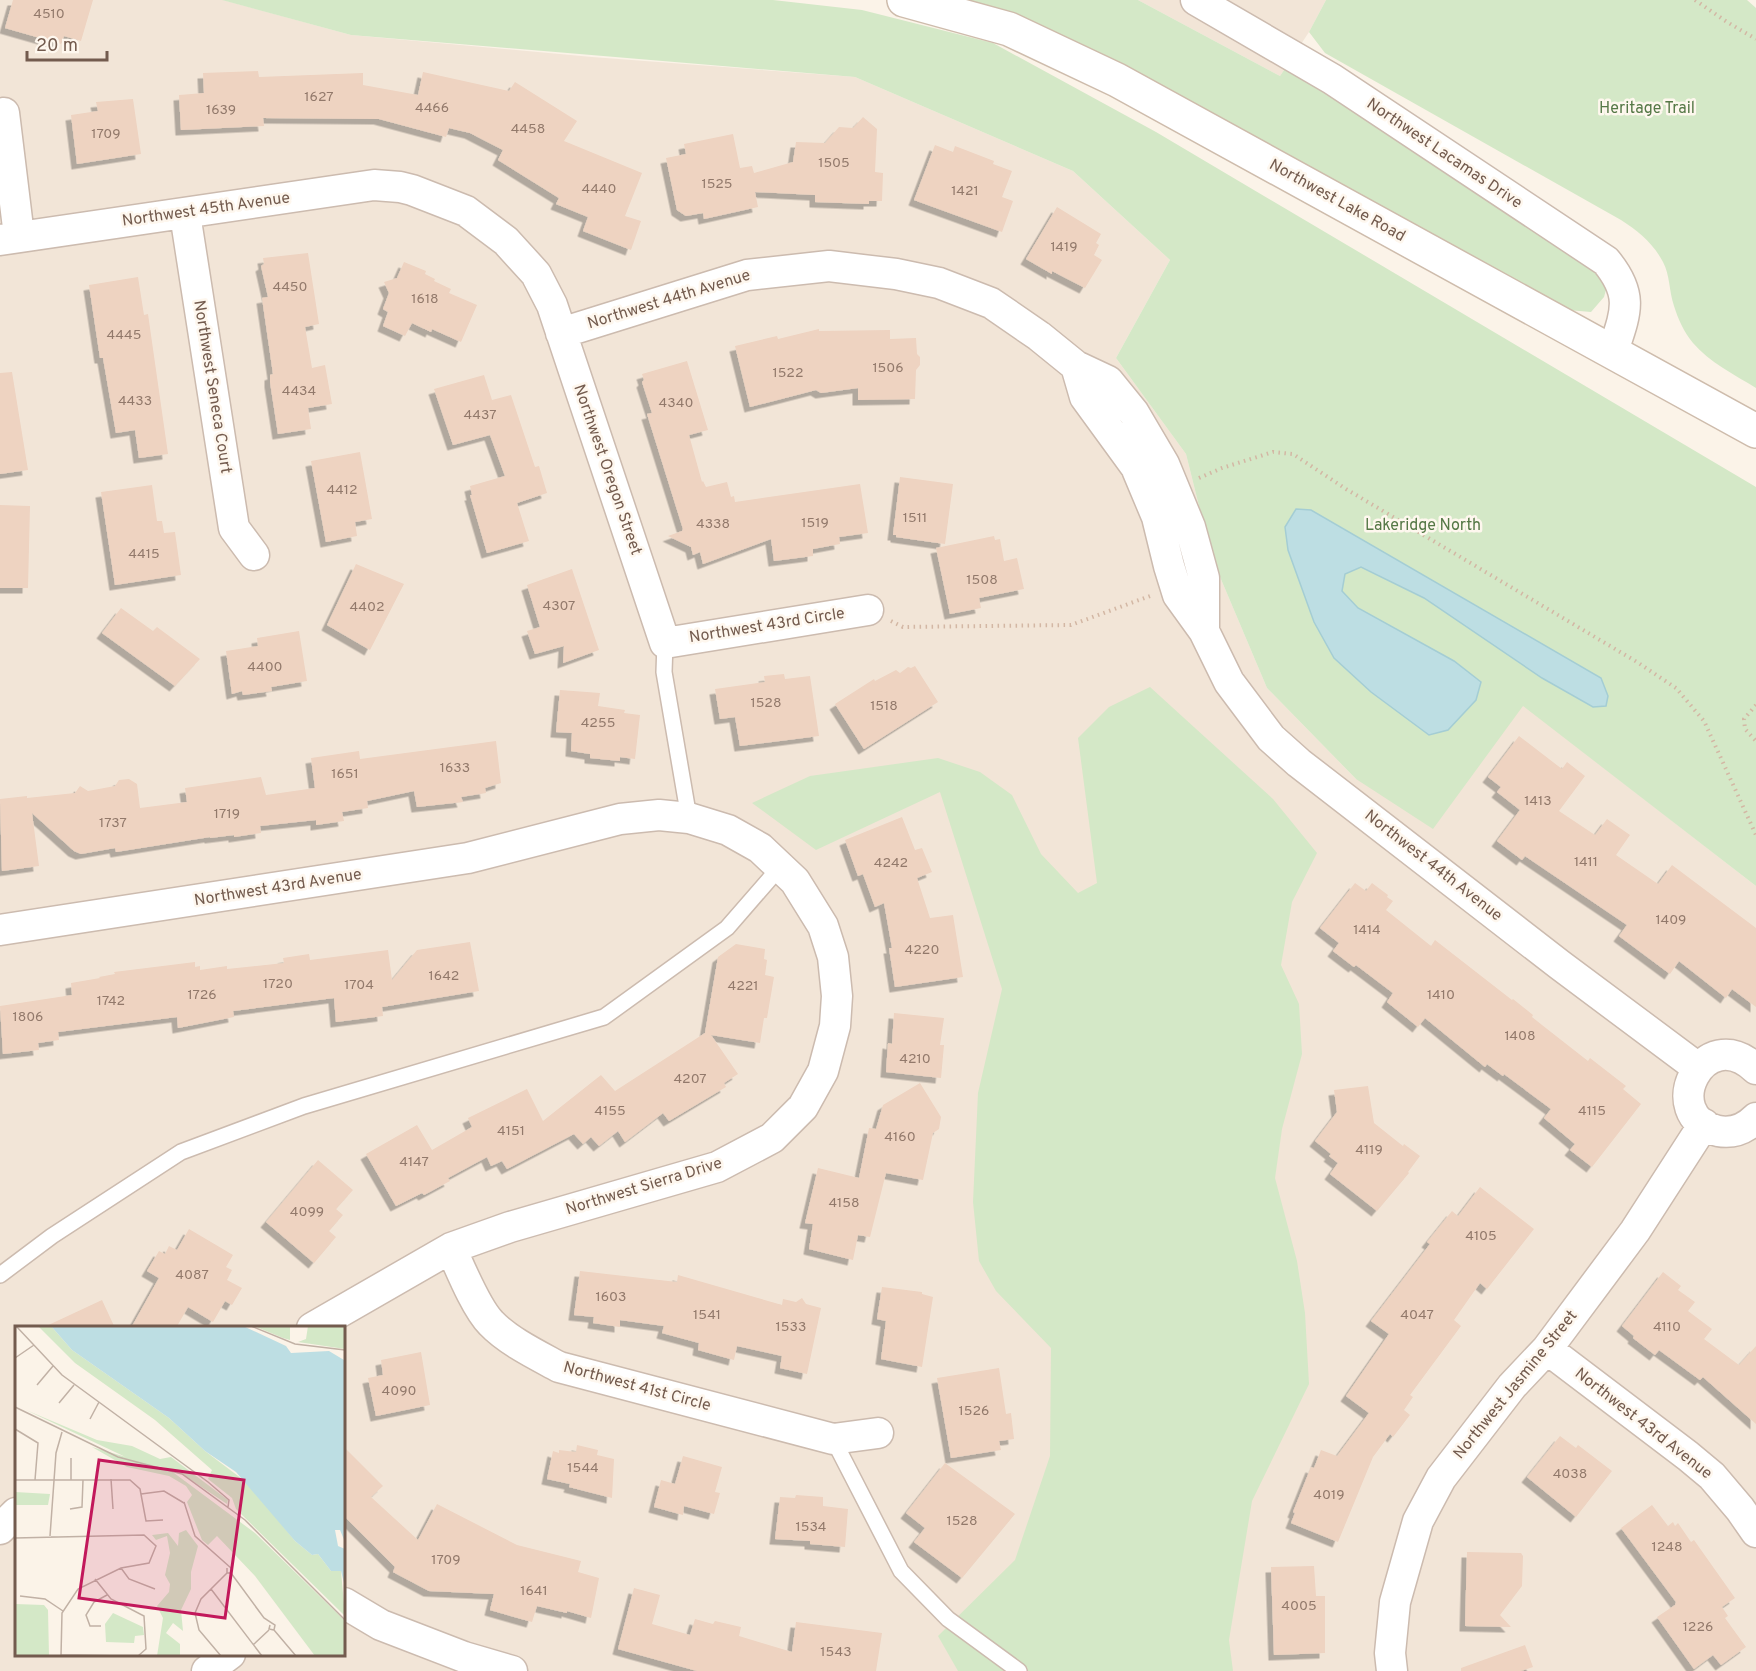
<svg xmlns="http://www.w3.org/2000/svg" width="1756" height="1671" viewBox="0 0 1756 1671" font-family="Overpass,sans-serif">
<style>
.residential{fill:#f2e5d7;fill-rule:evenodd}
.green{fill:#d4e8c7}
.water{fill:#bddee3;stroke:#a4cdd4;stroke-width:1.5}
.building{fill:#eed3c1;filter:url(#shadow)}
.lines{fill:none;stroke-linecap:round;stroke-linejoin:round}
.service-casing{stroke:#ccbbaf;stroke-width:18}
.minor-casing{stroke:#ccbbaf;stroke-width:33}
.secondary-casing{stroke:#cebcac;stroke-width:36}
.path{stroke:#d3b7a4;stroke-width:4;stroke-dasharray:1.5 4.5;stroke-linecap:butt}
.service{stroke:#fff;stroke-width:15}
.minor{stroke:#fff;stroke-width:30}
.secondary{stroke:#fff;stroke-width:33}
.labels{text-anchor:middle;dominant-baseline:central;stroke-width:5;stroke-linejoin:round;paint-order:stroke}
.number-label{font-size:14px;fill:#92796b}
.park-label{font-size:16px;fill:#557846;stroke:#fef7ee}
.street-label{font-size:16px;fill:#735b4e;stroke:#fef7ee}
.inset-road{fill:none;stroke:#c1b1a5;stroke-width:1.5}
.view{fill:#c2185b;fill-opacity:0.15;stroke:#c2185b;stroke-width:3}
.inset-edge{fill:none;stroke:#735b4e;stroke-width:3}
</style>
<defs>
<filter id="shadow"><feDropShadow dx="-5.5" dy="5.5" stdDeviation="0" flood-color="#0004"/></filter>
</defs>
<rect width="100%" height="100%" fill="#fbf3e8"/>
<path class="residential" d="M0,0H223L351,35L592,57L855,77L1073,171L1170,260L1116,358L1186,454L1212,558L1267,688L1356,779L1523,705L1756,886V1671H0ZM16,1328H344V1654H16Z
M1138,0H1326L1309,32L1280,76Z"/>
<path class="green" d="M222,0H773L862,10L993,43L1156,132L1756,487V886L1523,706L1433,829L1356,779L1267,688L1212,558L1186,454L1116,358L1170,260L1073,171L855,77L351,35Z
M962,0H1138L1280,76L1292,58L1609,279L1604,297L1591,312L1568,310Z
M1326,0H1747L1756,8V388C1735,375 1709,362 1693,343C1684,332 1678,319 1674,306C1669,291 1670,275 1663,262C1653,243 1638,231 1621,220L1325,53L1309,32Z
M1150,687L1273,799L1317,853L1292,902L1281,965L1299,1004L1302,1054L1282,1129L1275,1178L1297,1261L1305,1313L1309,1384L1252,1501L1229,1640L1233,1671H958L938,1636L1015,1560L1050,1456L1051,1348L996,1291L979,1261L973,1202L978,1093L1002,989L940,792L816,850L752,803L810,776L938,758L980,772L1012,795L1041,854L1078,893L1097,883L1078,738L1109,707Z"/>
<path class="water" d="M1296,509L1311,510L1601,678L1608,696L1606,706L1593,707L1542,678L1424,598L1361,567L1345,574L1342,591L1358,608L1454,661L1481,682L1476,700L1448,730L1429,735L1371,692L1334,658L1314,622L1288,550L1285,527Z"/>
<path class="building" d="M13,0H93L81,41L64,36L61,44L5,28Z
M258,71L259,77L363,73V85L418,95L423,72L509,91L515,82L577,121L564,141L642,173L625,216L641,221L631,250L583,231L588,217L556,204L559,198L498,160L503,150L470,133L449,128L446,137L379,119L263,118L264,126L181,130L179,95L204,93L203,73Z
M133,99L141,154L77,164L71,115L98,111L96,102Z
M863,117L877,129L875,172L883,173L882,201H869V204L815,202V195L755,192L758,207L704,219L703,213L686,216L677,210L666,158L686,154L684,144L733,134L740,168L752,166L754,173L793,162L796,142L825,143L839,127L853,128Z
M935,145L953,152L955,146L994,161L993,164L1012,171L1002,197L1013,201L1002,232L914,200Z
M1057,207L1101,234L1096,243L1099,245L1094,255L1102,260L1085,288L1052,271V274L1026,259Z
M308,253L319,324L305,327L312,368L325,365L332,404L308,408L311,429L278,434L270,382V375L273,374L262,298L268,297L261,266L264,264L263,258Z
M404,262L426,271L425,274L435,279L434,281L451,289L449,293L477,305L461,342L432,329L431,332L412,323L405,336L383,326L388,312L383,309L389,293L384,282L397,278Z
M138,277L144,315L148,314L168,454L139,458L135,430L116,433L103,358H100L89,285Z
M819,329V331L890,330V339L916,338L917,354L920,357V365L916,370L915,399L858,400V388L821,393L816,390L750,407L735,346L777,336L778,339Z
M687,361L708,430L689,435L702,482L703,481L706,487L727,482L731,497L734,496L735,502L860,484L868,533L839,537L840,544L813,549V556L774,561L771,539L703,564L700,552L693,555L691,547L668,536L682,531L683,529L647,414L652,413L642,382L644,380L642,374Z
M12,372L28,470L0,474V373Z
M484,375L492,400L511,395L535,467L539,466L547,493L517,503L529,541L487,553L470,495H472L470,486L505,476L490,435L453,445L434,389Z
M360,452L372,519L355,522L357,536L326,542L311,461Z
M900,477L953,484L945,544L896,537V535H893Z
M152,485L157,521H162L164,533L175,532L181,575L115,585L101,492Z
M0,505L30,506L28,588H0Z
M994,536L995,540L1000,539L1004,561L1017,558L1024,589L979,598L981,608L950,614L936,548Z
M356,564L404,584L370,650L327,625Z
M572,569L599,650L563,663L564,646L535,654L527,631L540,627L527,585Z
M121,608L153,631L157,627L200,659L175,686L102,633Z
M299,631L307,681L271,687L272,691L243,695L242,691L232,694L226,651L258,646L257,638Z
M915,666L938,702L864,749L835,704L874,679L875,681L896,670L900,673L908,667L911,668Z
M784,674L785,679L810,676L819,736L740,746L735,717L720,719L715,689L765,682L764,676Z
M560,690L600,693L598,706L625,710L624,713L640,715L635,759L620,757V761L590,758V754L571,751L572,733L556,732Z
M1519,736L1562,769L1567,762L1585,776L1559,811L1595,835L1607,819L1630,835L1616,855L1658,884L1672,865L1756,928V1007L1732,989L1726,998L1679,961L1670,974L1619,936L1627,925L1525,856L1522,860L1497,841L1520,810L1497,792L1501,787L1488,777Z
M496,741L501,783L485,788L486,793L461,797L463,802L417,807L414,791L367,801L368,808L342,812L344,821L316,825V820L260,826L261,833L234,837V835L210,838V837L116,852L115,848L81,854L74,851L32,813L39,866L2,871L0,799L27,796V798L75,793L80,786L88,791L115,786L119,780L129,779L137,784L140,808L187,802L185,788L261,777L266,795L315,788L311,758L359,751L360,759Z
M902,817L915,850L922,848L932,872L917,878L930,918L953,915L963,977L895,987L889,948H892L884,903L875,907L863,874L858,876L845,840Z
M1355,883L1366,891L1372,883L1388,895L1387,897L1393,901L1386,910L1431,946L1435,940L1512,1000L1513,999L1533,1015L1532,1017L1542,1025L1588,1061L1590,1058L1626,1086L1623,1089L1641,1104L1592,1167L1570,1150L1575,1144L1544,1118L1551,1109L1504,1074L1503,1076L1487,1064L1485,1067L1425,1018L1418,1027L1387,1002L1393,993L1356,965L1354,967L1333,951L1339,943L1320,928Z
M470,942L479,991L382,1007L383,1016L336,1022L334,998L233,1011L234,1017L178,1028L177,1017L58,1032L59,1040L38,1043L39,1050L3,1054L0,1006L72,995L71,983L100,978L99,977L115,974L114,972L195,962V967L200,966V970L227,966V969L284,963L283,958L309,954L310,960L388,950L392,980L417,950Z
M736,944L765,949L764,959L767,960L765,975L774,977L767,1018H764L760,1043L711,1035L738,1074L724,1083L726,1087L669,1121L663,1113L625,1142L618,1131L599,1146L591,1137L583,1144L574,1134L507,1169L502,1161L491,1166L487,1157L448,1178L450,1181L424,1195L422,1193L396,1206L366,1154L417,1125L432,1150L472,1127L468,1118L527,1089L543,1121L601,1075L615,1091L705,1033L718,957Z
M894,1013L944,1018L940,1045H944L941,1078L886,1072L888,1043L892,1044Z
M920,1083L941,1117L939,1129L933,1133L923,1180L886,1173L870,1237L858,1235L853,1260L809,1249L813,1224L805,1223L818,1168L859,1178L869,1128L876,1129L883,1105Z
M1368,1086L1374,1123L1403,1146L1404,1144L1420,1156L1408,1172L1409,1173L1377,1211L1330,1174L1338,1163L1329,1156L1331,1154L1315,1141L1337,1112L1334,1090Z
M318,1160L353,1190L336,1209L343,1215L329,1231L336,1237L314,1263L266,1222Z
M1480,1187L1534,1229L1487,1289L1480,1283L1454,1320L1461,1326L1410,1395L1413,1397L1404,1410L1410,1415L1393,1437L1390,1434L1373,1457L1338,1542L1291,1523L1295,1513L1293,1512L1311,1467L1314,1468L1321,1450L1337,1456L1369,1413L1346,1396L1389,1334L1371,1321L1430,1244L1427,1242L1452,1211L1458,1216Z
M189,1229L233,1255L226,1267L232,1270L227,1280L242,1288L232,1305L225,1301L213,1322L188,1307L176,1328H131L159,1278L147,1271L159,1251L165,1254L169,1246L177,1250Z
M580,1271L677,1282L678,1275L782,1305L783,1299L796,1302L802,1298L806,1304L821,1308L807,1374L780,1368L782,1356L737,1346L734,1360L698,1350L699,1343L662,1333L664,1326L620,1320V1327L593,1323L594,1317L574,1315Z
M1663,1272L1681,1286L1678,1290L1695,1302L1688,1311L1712,1329L1704,1339L1739,1365L1756,1346V1424L1703,1377L1700,1380L1659,1350L1655,1355L1633,1338L1634,1336L1622,1326Z
M882,1287L922,1292V1294L933,1297L922,1367L881,1359L886,1321L877,1319Z
M102,1300L115,1328H42Z
M421,1352L430,1405L376,1416L368,1378L383,1375L381,1360Z
M999,1368L1006,1414L1011,1413L1014,1439L999,1441L1001,1450L951,1458L937,1378Z
M1560,1436L1576,1448L1578,1445L1612,1471L1576,1517L1527,1477Z
M577,1445L598,1450L597,1455L614,1459L612,1498L569,1487L570,1484L547,1479L553,1451L559,1453V1450L576,1452Z
M344,1447L383,1486L371,1497L418,1540L437,1504L517,1545L581,1561L578,1572L599,1578L591,1618L567,1611V1613L537,1606L532,1622L490,1610L494,1594L429,1591L393,1572L395,1567L344,1516Z
M683,1456L722,1467L715,1492L720,1493L714,1514L684,1506L683,1515L654,1507L661,1480L675,1484Z
M945,1463L1015,1514L962,1578L914,1542L925,1528L906,1513Z
M796,1495L823,1497V1506L848,1509L845,1547L810,1544V1541L775,1539L780,1497L795,1498Z
M1652,1505L1668,1526L1673,1522L1675,1526L1678,1523L1691,1542L1694,1540L1735,1598L1722,1607L1728,1616L1725,1618L1746,1647L1721,1665L1713,1655L1694,1669L1657,1617L1675,1605L1676,1602L1621,1528Z
M1467,1552L1521,1553L1523,1556L1522,1586L1500,1615L1511,1627L1465,1626Z
M1314,1566L1316,1596H1325V1653L1274,1655L1271,1567Z
M634,1588L660,1595L652,1624L690,1635L695,1619L713,1624L715,1621L741,1627L739,1636L792,1652L796,1622L882,1633L876,1671H697L618,1649Z
M1525,1645L1533,1667L1521,1671H1461V1668Z"/>
<g class="lines">
<defs>
<path id="service" d="M665,643L664,672L689,818
M0,1275L52,1236L181,1152L304,1106L604,1017L727,928L780,867
M833,1439L901,1571L948,1619L1019,1671"/>
<path id="minor" d="M1196,0L1332,79L1606,261C1634,295 1626,312 1613,351
M4,113L19,236
M185,214L234,528L254,555
M0,240L374,185L400,187L412,190L466,211L506,241L536,274L552,305L665,643L868,610
M561,333L747,275L829,266L896,274L939,283L991,303L1039,336L1076,366L1108,381L1134,413L1164,464L1190,527L1204,578V631
M1076,366L1085,397L1136,467L1157,517L1169,566L1178,595L1204,631L1229,682L1271,738L1299,763L1560,965L1698,1068
M0,930L468,858L620,819L659,815L689,818L728,830L760,848L795,881L823,926L833,957L837,996L835,1026L823,1071L803,1107L772,1138L717,1167L510,1227L451,1248L312,1328
M1756,1069C1703,1019 1656,1116 1718,1131C1733,1134 1746,1128 1756,1118
M451,1248C460,1268 476,1308 491,1323C508,1341 537,1355 559,1367L833,1439L878,1433
M1547,1349L1688,1456L1712,1476L1740,1509L1756,1532
M0,1529L16,1513
M344,1603L381,1625L464,1657L512,1671
M207,1671L230,1654
M1392,1671L1390,1653L1395,1602L1418,1521L1441,1478L1512,1386L1547,1349L1635,1231L1704,1124"/>
<path id="secondary" d="M904,0L1009,29L1117,80L1756,431"/>
</defs>
<use href="#service" class="service-casing"/>
<use href="#minor" class="minor-casing"/>
<use href="#secondary" class="secondary-casing"/>
<path class="path" d="M1695,0L1727,22L1756,39
M1199,478L1222,468L1273,452L1293,454L1346,489L1637,662L1676,688L1704,721L1756,835
M891,621L903,627L1071,625L1150,596
M1756,705L1744,719L1745,729L1756,741"/>
<use href="#service" class="service"/>
<use href="#minor" class="minor"/>
<use href="#secondary" class="secondary"/>
</g>
<g class="labels">
<g class="number-label">
<text x="49" y="14">4510</text>
<text x="319" y="97">1627</text>
<text x="432" y="108">4466</text>
<text x="221" y="110">1639</text>
<text x="528" y="129">4458</text>
<text x="106" y="134">1709</text>
<text x="834" y="163">1505</text>
<text x="717" y="184">1525</text>
<text x="599" y="189">4440</text>
<text x="965" y="191">1421</text>
<text x="1064" y="247">1419</text>
<text x="290" y="287">4450</text>
<text x="425" y="299">1618</text>
<text x="124" y="335">4445</text>
<text x="888" y="368">1506</text>
<text x="788" y="373">1522</text>
<text x="299" y="391">4434</text>
<text x="135" y="401">4433</text>
<text x="676" y="403">4340</text>
<text x="480" y="415">4437</text>
<text x="342" y="490">4412</text>
<text x="915" y="518">1511</text>
<text x="815" y="523">1519</text>
<text x="713" y="524">4338</text>
<text x="144" y="554">4415</text>
<text x="982" y="580">1508</text>
<text x="559" y="606">4307</text>
<text x="367" y="607">4402</text>
<text x="265" y="667">4400</text>
<text x="766" y="703">1528</text>
<text x="884" y="706">1518</text>
<text x="598" y="723">4255</text>
<text x="455" y="768">1633</text>
<text x="345" y="774">1651</text>
<text x="1538" y="801">1413</text>
<text x="227" y="814">1719</text>
<text x="113" y="823">1737</text>
<text x="1586" y="862">1411</text>
<text x="891" y="863">4242</text>
<text x="1671" y="920">1409</text>
<text x="1367" y="930">1414</text>
<text x="922" y="950">4220</text>
<text x="444" y="976">1642</text>
<text x="278" y="984">1720</text>
<text x="359" y="985">1704</text>
<text x="743" y="986">4221</text>
<text x="202" y="995">1726</text>
<text x="1441" y="995">1410</text>
<text x="111" y="1001">1742</text>
<text x="28" y="1017">1806</text>
<text x="1520" y="1036">1408</text>
<text x="915" y="1059">4210</text>
<text x="690" y="1079">4207</text>
<text x="610" y="1111">4155</text>
<text x="1592" y="1111">4115</text>
<text x="511" y="1131">4151</text>
<text x="900" y="1137">4160</text>
<text x="1369" y="1150">4119</text>
<text x="414" y="1162">4147</text>
<text x="844" y="1203">4158</text>
<text x="307" y="1212">4099</text>
<text x="1481" y="1236">4105</text>
<text x="192" y="1275">4087</text>
<text x="611" y="1297">1603</text>
<text x="707" y="1315">1541</text>
<text x="1417" y="1315">4047</text>
<text x="791" y="1327">1533</text>
<text x="1667" y="1327">4110</text>
<text x="399" y="1391">4090</text>
<text x="974" y="1411">1526</text>
<text x="583" y="1468">1544</text>
<text x="1570" y="1474">4038</text>
<text x="1329" y="1495">4019</text>
<text x="962" y="1521">1528</text>
<text x="811" y="1527">1534</text>
<text x="1667" y="1547">1248</text>
<text x="446" y="1560">1709</text>
<text x="534" y="1591">1641</text>
<text x="1299" y="1606">4005</text>
<text x="1698" y="1627">1226</text>
<text x="836" y="1652">1543</text>
</g>
<g class="park-label">
<text x="1647" y="109">Heritage Trail</text>
<text x="1423" y="526">Lakeridge North</text>
</g>
<g class="street-label">
<text transform="translate(1444 154) rotate(34)">Northwest Lacamas Drive</text>
<text transform="translate(1337 201) rotate(29)">Northwest Lake Road</text>
<text transform="translate(206 210) rotate(-8)">Northwest 45th Avenue</text>
<text transform="translate(669 300) rotate(-17)">Northwest 44th Avenue</text>
<text transform="translate(212 387) rotate(81)">Northwest Seneca Court</text>
<text transform="translate(607 470) rotate(71)">Northwest Oregon Street</text>
<text transform="translate(767 626) rotate(-9)">Northwest 43rd Circle</text>
<text transform="translate(1433 866) rotate(38)">Northwest 44th Avenue</text>
<text transform="translate(278 888) rotate(-9)">Northwest 43rd Avenue</text>
<text transform="translate(644 1187) rotate(-17)">Northwest Sierra Drive</text>
<text transform="translate(1516 1385) rotate(-51)">Northwest Jasmine Street</text>
<text transform="translate(637 1387) rotate(15)">Northwest 41st Circle</text>
<text transform="translate(1643 1424) rotate(38)">Northwest 43rd Avenue</text>
</g>
</g>
<g transform="translate(15 1326)">
<rect width="330" height="330" fill="#fbf3e8"/>
<path d="M23,0H36L57,24L154,92L190,125L235,159L280,215L297,229L303,228L316,245H326L330,290L221,183L217,172L193,153L197,144L140,94L60,37ZM239,0H275V14L268,12ZM293,0H330V23L283,16L291,13ZM11,84L82,114L117,120L145,133L156,131L213,174L212,178L161,144L119,135ZM77,121L155,144L240,207L330,295V330H300L240,250L202,210L193,219L187,214L172,176L177,169L171,160L154,150L112,141ZM0,166L35,168L33,179H0ZM171,204L183,220L176,246V263L166,284L168,305L158,297L151,307L165,318V330H142L148,292L142,280L154,266L155,258L150,249L155,227L152,210L141,214L137,209L153,207L163,220L164,207ZM0,278L29,279L33,284L34,330H0ZM98,287L128,301L129,309L120,310L119,317L91,316L90,298Z" fill="#d4e8c7"/>
<path d="M36,0H228L271,20L276,27L314,25L329,34L330,216L325,204H320L323,220L330,223V261L326,245H316L303,228L297,229L280,215L221,146L190,125L154,92L57,24Z" fill="#bddee3"/>
<path class="inset-road" d="M1,0L47,49L193,156L214,174L213,181M236,0L280,18L330,24M0,32L19,19M22,59L38,40M44,77L59,59M0,81L103,131L167,148L230,194L330,294M75,93L84,76M0,103L23,117L20,154M96,153L98,183M0,154H115L125,163L131,195L148,194M56,154V132M126,168L149,165L169,177M169,176L180,210L216,242V247H212V242M55,183L67,181L68,154M35,210L41,127L47,106M36,211H58M0,212L129,209L141,220L134,237L106,242L63,263L47,287L46,330M106,242L114,253L140,263M216,247L249,292L260,299L259,304L254,303L255,299M80,253L96,273L129,290L131,323L123,330M196,263L247,330M5,270L30,273L48,285M86,300H75L71,289L79,276L92,269M259,304L281,330M238,319L254,304M46,329L112,330M206,330L184,304L180,287L186,273L212,247"/>
<path class="view" d="M84,134L229,154L210,292L64,272Z"/>
<rect width="330" height="330" class="inset-edge"/>
</g>
<path d="M27 51v9h80v-9" fill="none" stroke="#735b4e" stroke-width="3"/>
<text x="36" y="51" font-size="18" fill="#735b4e" stroke="#fef7ee" stroke-width="4.5" paint-order="stroke">20 m</text>
</svg>
